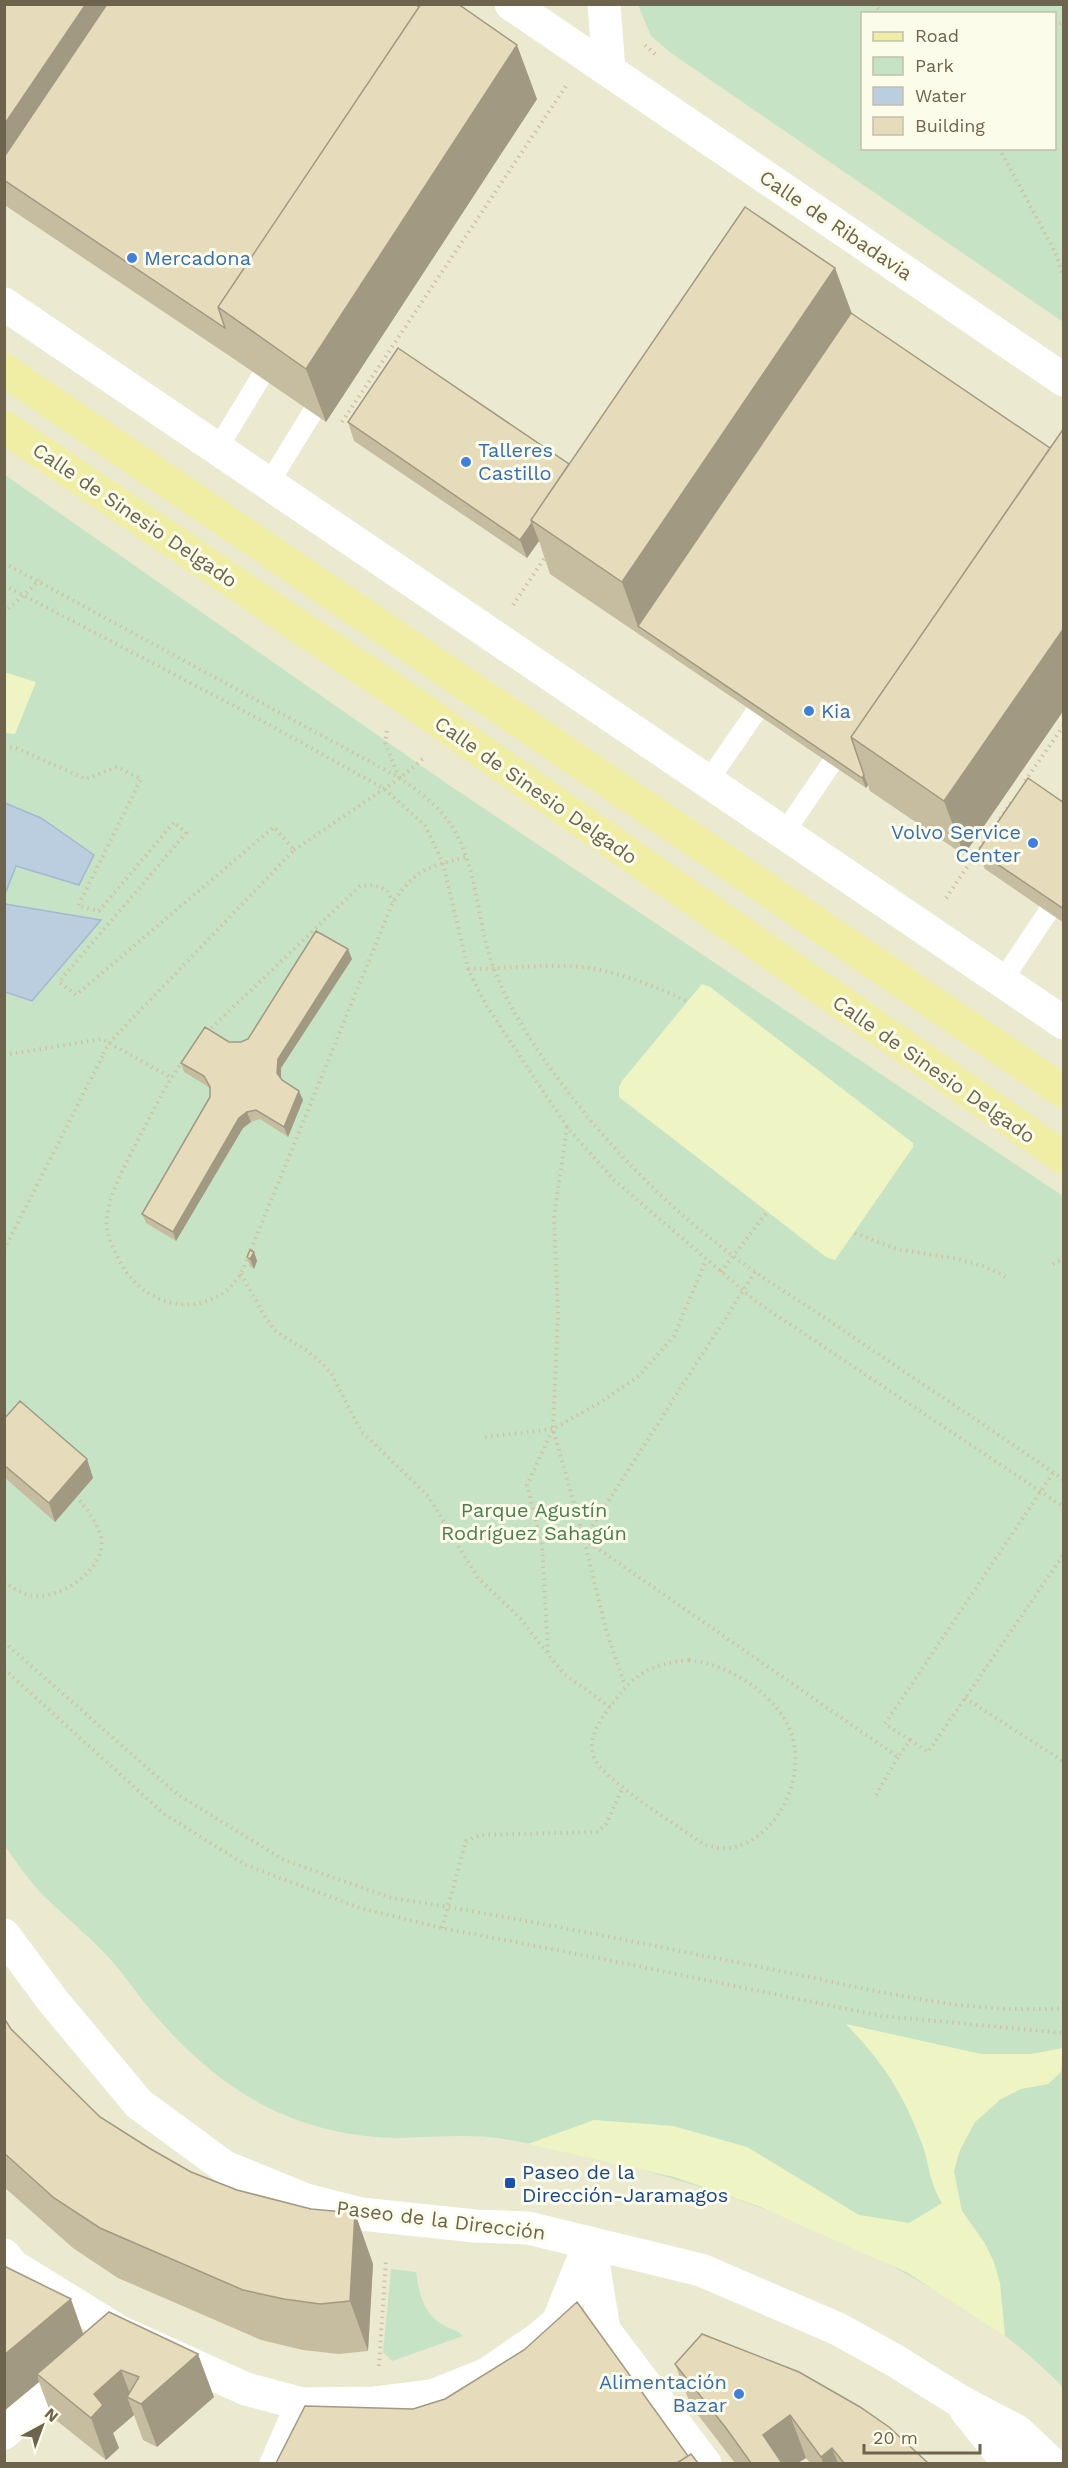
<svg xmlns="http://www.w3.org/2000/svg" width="1068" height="2468" viewBox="0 0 1068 2468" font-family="'Work Sans',sans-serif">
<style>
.residential{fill:#ece9d1;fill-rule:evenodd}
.green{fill:#c6e4c5;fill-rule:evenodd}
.sand{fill:#eef4c3}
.water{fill:#bbcee0;stroke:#a3b9d0;stroke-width:1.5}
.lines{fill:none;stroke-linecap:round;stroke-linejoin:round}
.path{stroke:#cfc3a3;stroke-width:4;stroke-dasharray:1.5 4.5;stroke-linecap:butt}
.service{stroke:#fff;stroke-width:20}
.minor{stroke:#fff;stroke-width:33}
.tertiary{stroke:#fff;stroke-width:33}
.primary{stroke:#f0eea4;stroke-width:33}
.wall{fill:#c6bca0}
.shaded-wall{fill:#a19982}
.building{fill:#e6dbba;stroke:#a19982;stroke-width:1.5}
.shop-dot{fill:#3f7fe0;stroke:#fcfcea;stroke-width:2}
.transit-dot{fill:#1a4fb4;stroke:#fcfcea;stroke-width:2}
.labels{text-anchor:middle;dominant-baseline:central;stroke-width:6;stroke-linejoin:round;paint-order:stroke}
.street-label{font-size:20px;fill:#6e644d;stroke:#fcfcea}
.shop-label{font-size:20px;fill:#366cbe;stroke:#fcfcea;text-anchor:start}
.park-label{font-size:20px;fill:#4d7d4f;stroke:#fcfcea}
.transit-label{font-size:20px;fill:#164399;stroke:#fcfcea;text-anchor:start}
</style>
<rect width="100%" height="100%" fill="#f9f8e4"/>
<path class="residential" d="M5,5H1063V2463H5ZM862,14H1054V148H862Z"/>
<path class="green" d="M638,5H1063V322L671,53L651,36ZM862,14H1054V148H862Z
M5,475L449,785L1063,1196V2387C1041,2366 1018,2344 993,2327C849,2228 680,2171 510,2140C473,2133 436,2137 399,2138C354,2138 306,2127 267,2107C220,2083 182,2048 149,2008C135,1992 124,1974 110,1959C91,1938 68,1919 47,1899C31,1883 18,1865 5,1846Z
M391,2269L416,2272C419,2293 423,2313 443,2325C450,2329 457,2329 463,2336L392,2361L383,2352Z"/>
<path class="sand" d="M4,672L36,682L15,734L5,733Z
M702,984L710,987L913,1143V1147L835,1260L826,1257L619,1097V1087L622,1081Z
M846,2024L981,2054H1031L1063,2048L1061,2072L1048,2084L1021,2089L1001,2099L975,2122L960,2150L954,2171L962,2211L984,2242L994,2262L1000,2283L1005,2336L908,2273L758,2206L674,2177L528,2144L594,2120L673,2126L747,2147L859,2215L909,2223L942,2203C928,2180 930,2164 921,2141C902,2091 883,2063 846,2024Z"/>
<path class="water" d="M5,803L41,818L94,855L79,885L16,866L5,894Z
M5,904L101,920L32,1001L5,992Z"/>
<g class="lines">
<path class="path" d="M873,4L884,14
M1054,26L1064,22
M645,45L657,56
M999,148L1055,252L1064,279
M342,422L566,86
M4,563L400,778C415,789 433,801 445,817C479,859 475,920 494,969C510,1011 538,1053 566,1089C614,1153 671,1210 736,1258C769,1283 805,1304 840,1328C914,1379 990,1428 1064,1480
M4,585L257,718L383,788L425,825L443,863L468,969L486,1005L567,1127L614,1180L758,1303L1064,1507
M513,605L546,556
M4,613L40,580
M387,731L385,743L399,777
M4,747L16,748L86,779L117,767L141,779L78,906L99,911L174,822L186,833L59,982L76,995L274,827L294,850L110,1042L102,1056
M1025,781L1064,725
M294,850L400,778L425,757
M946,898L1013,800
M468,969C499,969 531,965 562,966C606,966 647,983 687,1001
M207,1032L360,886L373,885L387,890L393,902
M4,1055L102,1039L170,1077
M183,1061C166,1083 155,1108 142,1132C129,1158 111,1187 107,1217C105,1231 111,1244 117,1256C136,1299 186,1320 226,1291C232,1287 236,1279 241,1274L393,902C417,868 428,867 466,857
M567,1127L554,1216L558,1316L553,1429L584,1539L606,1630L625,1686
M855,1233C871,1239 887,1247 903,1250C940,1257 977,1258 1009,1279
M4,1250L103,1055
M1053,1264L1064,1258
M721,1272L768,1211
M755,1272L584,1539L898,1757L910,1740L928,1752L1064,1554
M241,1274L264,1315L276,1332L306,1350L322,1363L331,1373L361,1431L428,1496L478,1578L520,1618L563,1673L610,1707
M485,1437L553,1429
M4,1582C12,1587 20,1593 29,1595C58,1602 108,1569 101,1537C97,1521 86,1509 77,1497
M4,1642L177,1794L284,1860L391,1898C523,1918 654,1946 785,1972C878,1991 967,2015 1064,2008
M548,1652L542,1545L527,1485L553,1429L599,1403L639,1376L674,1336L706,1260
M689,1660C730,1664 786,1699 794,1743C802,1781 779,1831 741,1845C730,1850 717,1848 705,1845C683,1829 602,1780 594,1757C587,1737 601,1719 613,1703C635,1673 651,1664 689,1660Z
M4,1669L164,1814L246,1865L360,1908L442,1928L593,1957L882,2016L1064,2033
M965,1698L1064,1762
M910,1740L885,1724L1053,1473
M876,1795L898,1757
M442,1928L466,1841L480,1835L598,1832L606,1824L623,1787
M379,2366L386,2260"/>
<path class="service" d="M218,448L261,377
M269,483L312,413
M708,781L755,713
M784,833L831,764
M1002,981L1048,912"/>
<path class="minor" d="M511,4L1064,380
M604,4L609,71
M4,304L1064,1023
M590,2243L604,2330L705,2464
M4,2255L13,2266L120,2332L246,2389L302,2404L375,2403L432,2396L487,2374L538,2339L558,2322L590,2243
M4,2433L78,2369
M276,2464L302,2404"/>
<path class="tertiary" d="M4,1935L53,2001L139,2104L225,2167L306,2200L361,2214L475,2226L528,2228L701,2270L838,2329L894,2360L958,2400L1017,2431L1052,2464
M966,2410L1009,2464"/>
<path class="primary" d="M4,370L1064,1092
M4,427L404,697L1064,1158"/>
</g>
<path class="wall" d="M4,4L537,99L326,422L237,361L6,206L4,208Z
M835,268L851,313L964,855L870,791L868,785L866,788L550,574L539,541L527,558L354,441L348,422L569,464Z
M1064,803V923L985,869L978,851Z
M352,959L281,1068V1079L303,1100L288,1137L260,1119L251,1122L243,1128L176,1241L146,1223L142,1214L210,1097V1090L207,1086L184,1072L181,1063L229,1042H241L248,1039Z
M254,1252L257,1261L254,1269L250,1266L247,1257Z
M4,1419L87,1459L93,1478L55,1522L4,1477Z
M4,2018L11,2029L100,2117L149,2148L191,2172L237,2190L311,2209L355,2213L373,2264L368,2351L339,2354L303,2350L261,2340L118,2278L73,2248L4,2187Z
M4,2266L83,2334L214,2397L157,2447L143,2440L134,2415L113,2433L119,2448L106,2460L52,2417L39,2382L4,2411Z
M675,2364L928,2463H810L806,2458L798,2463H735L691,2406Z"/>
<path class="shaded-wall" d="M86,4H142L4,180V125Z
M517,45L537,99L326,422L306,369Z
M835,268L855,322L638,626L641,635L622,582Z
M532,523L539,541L527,558L520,540Z
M1064,628V710L964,855L944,801Z
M864,775L868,785L866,788L862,778Z
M348,949L352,959L281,1068V1082L277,1073L278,1059Z
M299,1091L303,1100L288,1137L284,1127Z
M247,1112L251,1122L243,1128L176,1241L173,1232L239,1118Z
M254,1252L257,1261L254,1269L250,1259Z
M87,1459L93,1478L55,1522L49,1503Z
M355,2213L373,2264L368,2351L350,2301Z
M71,2299L86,2342L37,2374L39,2382L4,2411V2355Z
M198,2354L214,2397L157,2447L141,2404Z
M121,2370L132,2399L127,2397L134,2415L113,2433L119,2448L106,2460L91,2418L94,2394Z
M790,2415L806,2458L798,2463H773L763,2435Z
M832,2448L838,2463H823L821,2457Z"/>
<path class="building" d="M4,4H86L4,125Z
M107,4H415L419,7L218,307L225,328L4,180V157Z
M421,4H458L517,45L306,369L218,307Z
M745,207L835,268L622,582L531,520Z
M851,313L1050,448L851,737L864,775L862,778L638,626Z
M398,348L569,464L531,520L532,523L520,540L348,422Z
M1064,428V628L944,801L851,737Z
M1028,778L1064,803V909L978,851Z
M316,931L348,949L278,1059L277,1073L282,1080L299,1091L284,1127L256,1110L247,1112L239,1118L173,1232L142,1214L210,1097V1087L204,1076L181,1063L205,1027L229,1042H241L248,1039Z
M250,1250L254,1252L250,1259L247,1257Z
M20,1401L87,1459L49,1503L4,1465V1419Z
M4,2018L11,2029L100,2117L149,2148L191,2172L237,2190L311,2209L355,2213L350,2301L320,2304L284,2299L243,2290L100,2228L54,2198L4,2153Z
M4,2266L71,2299L4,2355Z
M577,2302L688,2456L677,2463H276L305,2406L413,2409L445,2399L524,2350Z
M109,2312L198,2354L141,2404L127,2397L139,2377L121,2370L94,2394L103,2405L91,2418L37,2374Z
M702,2334L799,2372L860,2407L889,2427L928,2463H844L832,2448L821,2457L790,2415L763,2435L782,2463H751L726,2428L675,2364Z
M691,2454L698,2463H677Z"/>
<g class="shop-dot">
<circle cx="132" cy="258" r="6"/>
<circle cx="466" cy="462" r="6"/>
<circle cx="809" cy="711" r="6"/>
<circle cx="1033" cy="843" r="6"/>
<circle cx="739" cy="2394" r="6"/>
</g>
<rect class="transit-dot" x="504" y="2177" width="12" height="12" rx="3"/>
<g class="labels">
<g class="street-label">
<text transform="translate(836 225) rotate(34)">Calle de Ribadavia</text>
<text transform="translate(135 515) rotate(34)">Calle de Sinesio Delgado</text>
<text transform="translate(536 790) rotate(35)">Calle de Sinesio Delgado</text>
<text transform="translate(934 1069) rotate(35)">Calle de Sinesio Delgado</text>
<text transform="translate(441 2220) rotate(7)">Paseo de la Dirección</text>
</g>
<g class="shop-label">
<text x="144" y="258">Mercadona</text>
<text x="478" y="450">Talleres<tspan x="478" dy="23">Castillo</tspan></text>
<text x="821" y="711">Kia</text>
<text x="1021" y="832" text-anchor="end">Volvo Service<tspan x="1021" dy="23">Center</tspan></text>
<text x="727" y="2382" text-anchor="end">Alimentación<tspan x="727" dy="23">Bazar</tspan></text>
</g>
<g class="park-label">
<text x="534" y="1510">Parque Agustín<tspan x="534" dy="23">Rodríguez Sahagún</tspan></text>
</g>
<g class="transit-label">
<text x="522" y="2172">Paseo de la<tspan x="522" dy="23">Dirección-Jaramagos</tspan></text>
</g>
</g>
<rect width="1068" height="2468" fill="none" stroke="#6e644d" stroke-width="12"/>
<rect x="861" y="12" width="195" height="138" fill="#fcfcea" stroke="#c3bfab" stroke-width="1.5"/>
<rect x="873" y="32" width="30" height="9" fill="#f0eea4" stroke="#c3bfab" stroke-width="1.5"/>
<text x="915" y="42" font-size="18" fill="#6e644d">Road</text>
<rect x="873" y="57" width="30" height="18" fill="#c6e4c5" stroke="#c3bfab" stroke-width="1.5"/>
<text x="915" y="72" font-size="18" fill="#6e644d">Park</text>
<rect x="873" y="87" width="30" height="18" fill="#bbcee0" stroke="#c3bfab" stroke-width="1.5"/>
<text x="915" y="102" font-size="18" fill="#6e644d">Water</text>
<rect x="873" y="117" width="30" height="18" fill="#e6dbba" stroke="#c3bfab" stroke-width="1.5"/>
<text x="915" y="132" font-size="18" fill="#6e644d">Building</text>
<g transform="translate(42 2426) rotate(41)" stroke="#fcfcea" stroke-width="4.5" paint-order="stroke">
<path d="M0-4.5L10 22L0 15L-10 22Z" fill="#6e644d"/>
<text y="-9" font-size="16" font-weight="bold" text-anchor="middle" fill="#6e644d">N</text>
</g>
<path d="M864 2444v9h116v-9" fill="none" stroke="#6e644d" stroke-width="3"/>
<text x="873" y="2444" font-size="18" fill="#6e644d" stroke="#fcfcea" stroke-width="4.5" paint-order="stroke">20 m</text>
</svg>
